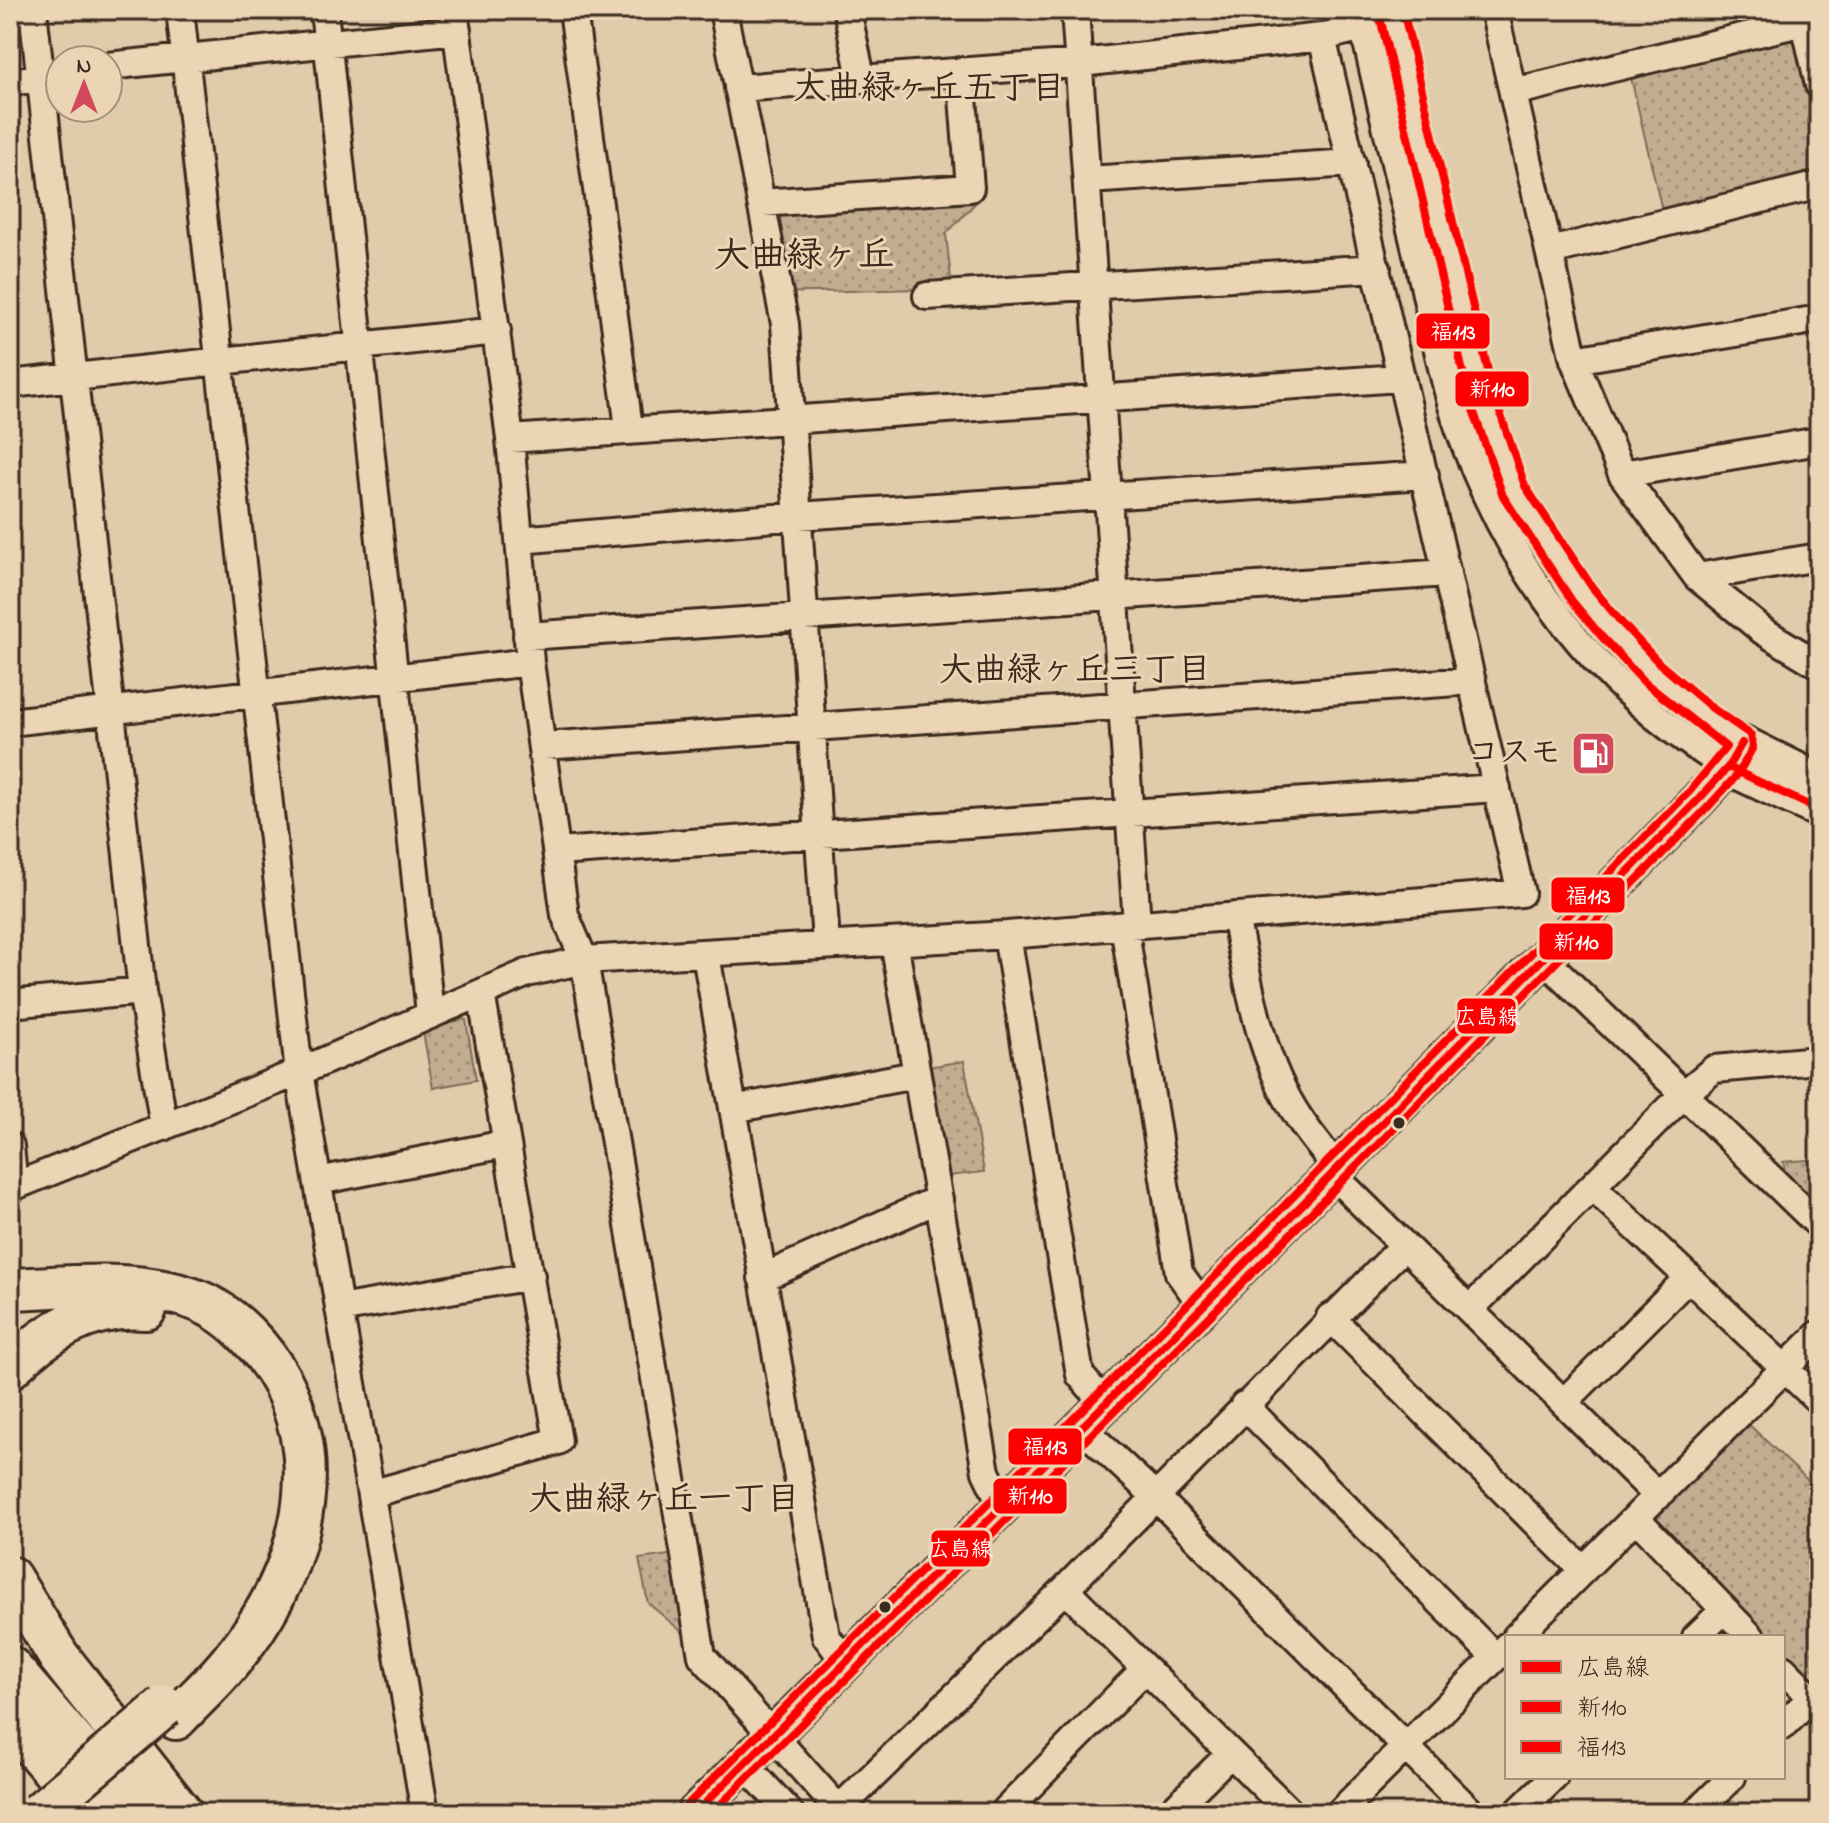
<svg xmlns="http://www.w3.org/2000/svg" width="1829" height="1823" viewBox="0 0 1829 1823" font-family="'Indie Flower','Klee One',sans-serif">
<style>
.park{fill:url(#park-dots);stroke:#7e6c58;stroke-width:2}
.lines{fill:none;stroke-linecap:round;stroke-linejoin:round}
.minor-casing{stroke:#3b2a1e;stroke-width:32}
.major-casing{stroke:#3b2a1e;stroke-width:40}
.highway-casing{stroke:#3b2a1e;stroke-width:46}
.minor{stroke:#ebd5b4;stroke-width:26}
.major{stroke:#ebd5b4;stroke-width:34}
.highway{stroke:#ebd5b4;stroke-width:40}
.highway-bridge-casing{stroke:#3b2a1e;stroke-width:46;stroke-linecap:butt}
.highway-bridge{stroke:#ebd5b4;stroke-width:40}
.bus-1-casing{stroke:#ebd5b4;stroke-width:14}
.bus-2-casing{stroke:#ebd5b4;stroke-width:14}
.bus-3-casing{stroke:#ebd5b4;stroke-width:14}
.bus-1{stroke:#f00;stroke-width:8}
.bus-2{stroke:#f00;stroke-width:8}
.bus-3{stroke:#f00;stroke-width:8}
.bus-dot{fill:#3b2a1e;stroke:#ebd5b4;stroke-width:3}
.labels{text-anchor:middle;dominant-baseline:central;stroke-width:6;stroke-linejoin:round;paint-order:stroke}
.poi-label{font-size:32px;font-weight:bold;fill:#3b2a1e;stroke:#ebd5b4;text-anchor:end}
.neighbourhood-label{font-size:34px;font-weight:bold;fill:#3b2a1e;stroke:#ebd5b4}
.quarter-label{font-size:36px;font-weight:bold;fill:#3b2a1e;stroke:#ebd5b4}
.line-badge{stroke:#ebd5b4;stroke-width:3}
.badge-label{font-size:22px;text-anchor:middle;font-weight:bold;fill:#fff}
</style>
<defs>
<pattern id="park-dots" width="8" height="8" patternUnits="userSpaceOnUse" patternTransform="scale(2)"><rect width="8" height="8" fill="#c2ad91"/><path d="M2 2h.1M6 6h.1" fill="none" stroke="#9f8d76" stroke-width="1.8" stroke-linecap="round"/></pattern>
</defs>
<rect width="100%" height="100%" fill="#e0cbab"/>
<filter id="ink" filterUnits="userSpaceOnUse"><feTurbulence type="fractalNoise" baseFrequency=".0125" numOctaves="2"/><feDisplacementMap in="SourceGraphic" scale="16" xChannelSelector="R" yChannelSelector="G"/><feConvolveMatrix kernelMatrix="1 2 1 2 8 2 1 2 1" color-interpolation-filters="sRGB"/></filter>
<g filter="url(#ink)">
<path class="park" d="M1804,22L1819,85V185L1664,219L1628,65Z
M982,196L946,234L952,288L780,293L762,203Z
M462,1019L466,1020L476,1080L433,1088L423,1032Z
M964,1061L984,1172L941,1177L922,1068Z
M1819,1159V1209L1787,1179L1783,1162Z
M1741,1417L1819,1491V1690L1783,1653V1637H1767L1650,1517Z
M676,1554L688,1637L648,1603L639,1559Z"/>
<g class="lines">
<defs>
<path id="minor" d="M33,10L142,991L164,1127
M180,10L299,1072L425,1813
M324,10L430,1014
M454,10L510,439L530,662L565,915L584,960L702,1656L842,1813
M573,10L629,428
M723,10L785,324L826,944
M847,10L861,77
M1075,10L1137,924
M1360,10C1378,95 1399,179 1419,263C1432,317 1441,376 1459,428C1509,570 1597,690 1728,767
M1391,10L1481,395L1514,491L1582,594L1611,629L1652,673L1705,718L1742,743
M1494,10L1574,360L1622,474L1697,577L1763,631L1819,665
M1802,10L1819,85
M108,66L457,30
M10,81L42,79
M738,88L1080,63L1322,37L1363,27
M1513,92L1804,22
M1088,180L1352,163
M762,203L970,188L961,71
M1550,251L1819,185
M927,296L1377,268
M1574,360L1819,319
M10,384L497,331
M510,439L1400,378
M1622,474L1819,441
M519,540L798,516L1425,475
M1697,577L1819,557
M527,636L1447,573
M10,722L530,662
M543,746L1472,681
M557,852L1497,788
M1235,916C1249,985 1259,1058 1299,1118C1310,1135 1324,1151 1336,1167
M1124,925L1179,1273L1203,1306
M1007,935L1080,1375L1104,1403
M894,942L986,1472L1003,1507
M706,955L826,1636L846,1663
M1542,957L1819,1225
M10,1004L142,991
M733,1109L915,1075
M10,1146L14,1187
M1331,1173L1658,1496
M318,1181L505,1144
M1593,1187L1819,1401
M10,1188L299,1072L527,973L584,960L1007,935L1521,893L1322,37
M762,1278L939,1199
M339,1309L531,1276
M1470,1309L1685,1093L1714,1069L1819,1060
M1330,1317L1583,1570
M1564,1402L1689,1277
M1244,1405L1495,1657
M1081,1427L1154,1495L1472,1813
M371,1494L558,1441L481,993
M1636,1518L1751,1637
M1065,1589L1291,1813
M1516,1637L1819,1334
M1696,1637L1724,1610
M1783,1669L1819,1705
M1783,1726L1811,1698
M744,1764L790,1813
M839,1809L1065,1589L1404,1246
M1003,1813L1144,1670
M1170,1813L1230,1754
M1339,1813L1507,1646
M1517,1813L1554,1777
M1696,1813L1732,1777"/>
<path id="major" d="M1728,767L1819,810
M695,1813L1203,1306L1699,799L1728,767L1742,743L1819,781"/>
<path id="highway" d="M10,1289C71,1287 137,1278 196,1300C233,1314 264,1349 282,1382C331,1477 295,1584 230,1662C214,1682 194,1700 176,1719
M10,1368C47,1331 92,1304 146,1309
M10,1577L59,1657L182,1813
M10,1667L135,1813
M10,1721L90,1813"/>
</defs>
<use href="#minor" class="minor-casing"/>
<use href="#major" class="major-casing"/>
<use href="#highway" class="highway-casing"/>
<use href="#minor" class="minor"/>
<use href="#major" class="major"/>
<use href="#highway" class="highway"/>
<defs>
<path id="highway-bridge" d="M39,1813L165,1706"/>
</defs>
<use href="#highway-bridge" class="highway-bridge-casing"/>
<use href="#highway-bridge" class="highway-bridge"/>
<defs>
<path id="bus-1" d="M1728,767L1819,810
M695,1813L1203,1306L1699,799L1728,767L1742,743"/>
<path id="bus-2" d="M712,1813L1212,1314L1708,807L1738,774L1753,747L1751,735L1712,708L1660,664L1620,621L1592,587L1525,486L1493,392L1403,10"/>
<path id="bus-3" d="M687,1805L1194,1298L1690,791L1726,747L1644,682L1602,637L1572,601L1503,496L1469,398L1379,13"/>
</defs>
<use href="#bus-1" class="bus-1-casing"/>
<use href="#bus-2" class="bus-2-casing"/>
<use href="#bus-3" class="bus-3-casing"/>
<use href="#bus-1" class="bus-1"/>
<use href="#bus-2" class="bus-2"/>
<use href="#bus-3" class="bus-3"/>
</g>
</g>
<defs>
<symbol id="fuel-square" viewBox="-11 -11 22 22"><rect x="-9" y="-9" width="18" height="18" rx="4" fill="#d1495b" stroke="#ebd5b4"/><path d="M-5.5-6h7V0h2V4h1.3V-2.5L3-4.5l.8-.8L6-3V5H2.5V1h-1V6h-7ZM-4.2-4.7v3.2H.2V-4.7Z" fill="#fff"/></symbol>
</defs>
<g fill-rule="evenodd">
<use href="#fuel-square" x="1568" y="728" width="51" height="51"/>
</g>
<g class="bus-dot">
<circle cx="1399" cy="1123" r="7"/>
<circle cx="885" cy="1607" r="7"/>
</g>
<g class="labels">
<g class="poi-label">
<text x="1562" y="754">コスモ</text>
</g>
<g class="neighbourhood-label">
<text x="929" y="90">大曲緑ヶ丘五丁目</text>
<text x="1075" y="672">大曲緑ヶ丘三丁目</text>
<text x="664" y="1501">大曲緑ヶ丘一丁目</text>
</g>
<g class="quarter-label">
<text x="804" y="257">大曲緑ヶ丘</text>
</g>
</g>
<g class="line-badge">
<rect x="1415" y="312" width="76" height="38" rx="8" fill="#f00"/>
<rect x="1454" y="370" width="76" height="38" rx="8" fill="#f00"/>
<rect x="1550" y="876" width="76" height="38" rx="8" fill="#f00"/>
<rect x="1538" y="922" width="76" height="39" rx="8" fill="#f00"/>
<rect x="1456" y="997" width="61" height="38" rx="8" fill="#f00"/>
<rect x="1007" y="1427" width="76" height="39" rx="8" fill="#f00"/>
<rect x="992" y="1477" width="76" height="38" rx="8" fill="#f00"/>
<rect x="930" y="1529" width="61" height="39" rx="8" fill="#f00"/>
</g>
<g class="badge-label">
<text x="1453" y="339">福113</text>
<text x="1492" y="396">新110</text>
<text x="1588" y="903">福113</text>
<text x="1576" y="949">新110</text>
<text x="1487" y="1024">広島線</text>
<text x="1045" y="1454">福113</text>
<text x="1030" y="1503">新110</text>
<text x="960" y="1556">広島線</text>
</g>
<rect width="1829" height="1823" fill="none" stroke="#ebd5b4" stroke-width="40"/>
<rect x="20" y="20" width="1789" height="1783" fill="none" stroke="#3b2a1e" stroke-width="3" filter="url(#ink)"/>
<rect x="1505" y="1635" width="280" height="144" fill="#ebd5b4" stroke="#a59178" stroke-width="2"/>
<rect x="1521" y="1661" width="40" height="12" fill="#ff0000" stroke="#a59178" stroke-width="2"/>
<text x="1577" y="1675" font-size="24" fill="#3b2a1e">広島線</text>
<rect x="1521" y="1701" width="40" height="12" fill="#ff0000" stroke="#a59178" stroke-width="2"/>
<text x="1577" y="1715" font-size="24" fill="#3b2a1e">新110</text>
<rect x="1521" y="1741" width="40" height="12" fill="#ff0000" stroke="#a59178" stroke-width="2"/>
<text x="1577" y="1755" font-size="24" fill="#3b2a1e">福113</text>
<g transform="translate(84 84)"><circle r="38" fill="#ebd5b4" stroke="#a59178" stroke-width="2"/>
<path d="M0-6L14 30L0 20L-14 30Z" fill="#d1495b"/>
<text y="-12" font-size="22" font-weight="bold" text-anchor="middle" fill="#3b2a1e">N</text>
</g>
</svg>
